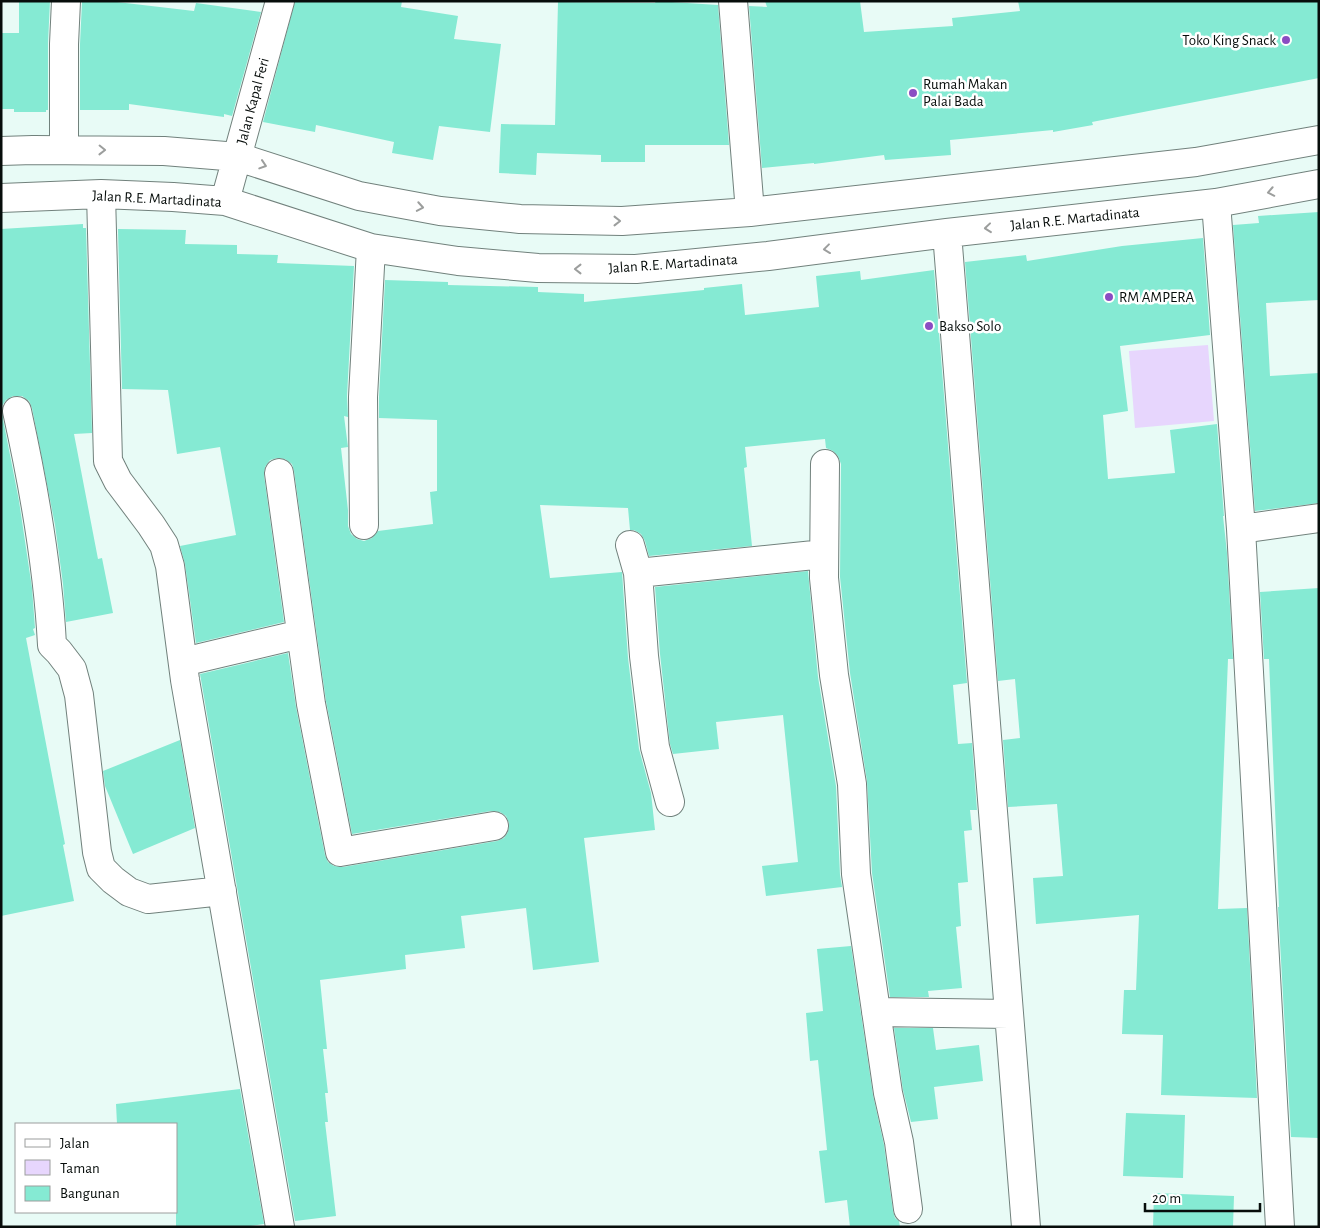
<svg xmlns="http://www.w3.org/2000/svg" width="1320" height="1228" viewBox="0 0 1320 1228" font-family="'Alegreya Sans',sans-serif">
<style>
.green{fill:#e7d6fd}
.building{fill:#85ead3}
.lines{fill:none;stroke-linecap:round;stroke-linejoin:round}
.minor-casing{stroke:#71817c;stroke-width:30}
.minor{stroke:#fff;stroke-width:28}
.oneway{stroke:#9c9e9d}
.poi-dot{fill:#8b4dc3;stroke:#fff;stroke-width:2}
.labels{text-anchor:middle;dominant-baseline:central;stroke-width:5;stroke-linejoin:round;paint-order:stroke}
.poi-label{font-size:15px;fill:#070d0b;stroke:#fff;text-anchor:start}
.street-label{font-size:15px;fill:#070d0b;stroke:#fff}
</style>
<rect width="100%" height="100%" fill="#e8fbf6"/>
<path class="green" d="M1208,345L1214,421L1135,428L1129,351Z"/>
<path class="building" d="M19,1H50L48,43V110H46V112H14V109H1V33H19Z
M295,1H402L401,7L458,16L454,39L501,44L490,132L439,126L433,160L392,153L394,142L316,125L315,132L263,122Z
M656,1L718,5L729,145H645V162H601V155L537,153L536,175L499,173L501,124L555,125L558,2L655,3Z
M765,1H860L864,32L953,26L952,18L1020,11L1018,1H1319V78L1092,122L1093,125L1053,132V130L950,140L951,155L885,160L884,155L814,164V163L762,168L749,6L767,7Z
M82,2H117L194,11L196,3L261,12L232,116L224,114V117L129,104V110H80V44Z
M1319,212V300L1266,303L1270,376L1319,373V503L1255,511L1233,225L1259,223L1258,216Z
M83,224V228H86L92,433L74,434L98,559L102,558L113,613L66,622L63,584L55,525L32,408L29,401L22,396H13L6,400L2,406V414L19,501L32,588L35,628L33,629L35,635L26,638L65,844L63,845L74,901L1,916V229Z
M118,229L186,230L185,244L237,245V254L278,255L277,263L354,266L347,396L348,417L344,416L348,447L341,448L348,510V526L351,534L357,539L364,541L372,538L378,531L433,524L430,492L437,491V420L379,418V397L385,280L448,282V285L538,287V292L584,294V302L704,290V288L742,284L745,315L819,307L816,276L860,271L861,280L934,270L967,683L953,685L958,744L972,743L977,810H970L972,830L964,831L968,882L958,883L961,926L956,927L962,988L928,991L929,997H890L872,873L867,781L850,673L840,577L841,464L838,456L833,451L826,448L825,439L745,447L747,467L744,468L752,546L649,556L645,541L641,534L634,530H630L628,508L540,505L550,578L622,572L628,658L639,749L651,793L655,830L584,838L599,962L533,970L526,908L461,916L465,948L405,955L406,969L320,980L327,1049H323L328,1093H325L328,1122H325L336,1216L295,1221L200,674L288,653L296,707L325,855L328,862L334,866L343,867L497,841L504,838L508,832L509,823L506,816L500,812L491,811L352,834L326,701L294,471L292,464L285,459L277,458L270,460L265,467L264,475L284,622L196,643L185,564L180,546L236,535L220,447L177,454L168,390L122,389Z
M1203,238L1210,335L1120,346L1128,411L1103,415L1108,479L1175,473L1170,430L1217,424L1224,516H1223L1227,553L1233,659H1228L1218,909L1247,908L1257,1098L1161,1095L1163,1035L1122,1034L1124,990H1136L1139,915L1036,924L1033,878L1063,876L1057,804L1008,807L1003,740L1020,738L1015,679L998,681L965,262L1026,255L1027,261L1122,246Z
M808,571L818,677L836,786L840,875L842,887L766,896L762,866L798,862L783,715L716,722L719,749L673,754L670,744L660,654L655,587Z
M1319,588V1138L1291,1137L1278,907H1279L1269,659H1264L1260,592Z
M180,740L195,828L133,854L105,786L103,771Z
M851,946L873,1095L884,1145L893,1211L895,1218L899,1221L900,1227H850L847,1200L825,1203L819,1151L827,1150L818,1060L810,1061L806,1013L823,1011L817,949Z
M894,1028H933L936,1050L979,1045L983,1081L934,1087L938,1119L911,1122L903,1090Z
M240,1089L264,1224L243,1227H176V1124H117L116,1104Z
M1126,1113L1185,1115L1183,1178L1123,1176Z
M1154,1193L1234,1196L1233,1227H1153Z"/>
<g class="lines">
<defs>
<path id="minor" d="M733,1L750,212
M64,150V44L66,1
M1,151L33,150L164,151L238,157L359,196L440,211L520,219L622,221L750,212L1196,162L1319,140
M101,194L108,461L118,481L151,525L164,545L170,566L185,680L280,1227
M1,198L101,194L173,197L225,201L371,248L458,261L538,268L636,269L768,256L947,233L1216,203L1319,184
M225,201L280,1
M1216,203L1241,529L1280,1227
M947,233L1026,1227
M17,411C34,488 48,566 52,645L59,652L72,669L79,695L97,852L101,868L113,880L129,892L148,899L222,891
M825,464L824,578L834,675L852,784L856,874L888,1093L899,1142L908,1209
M279,473L311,704L340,852L494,826
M364,525L363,397L371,248
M1241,529L1319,518
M630,545L638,573L644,656L655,747L670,802
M638,573L824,554
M183,662L301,634
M876,1012L1009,1014"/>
</defs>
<use href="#minor" class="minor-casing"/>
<use href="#minor" class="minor"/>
</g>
<defs><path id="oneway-chevron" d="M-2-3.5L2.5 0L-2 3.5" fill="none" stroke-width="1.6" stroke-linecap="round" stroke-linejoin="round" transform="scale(1.25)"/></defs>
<g class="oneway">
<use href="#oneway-chevron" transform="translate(102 150) rotate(1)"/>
<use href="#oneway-chevron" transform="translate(263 165) rotate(18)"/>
<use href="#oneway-chevron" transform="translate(1271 192) rotate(169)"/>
<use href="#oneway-chevron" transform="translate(420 207) rotate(10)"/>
<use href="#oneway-chevron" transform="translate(617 221)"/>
<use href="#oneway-chevron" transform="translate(988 228) rotate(174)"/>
<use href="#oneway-chevron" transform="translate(827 249) rotate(173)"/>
<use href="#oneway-chevron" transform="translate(578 269) rotate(-180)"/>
</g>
<g class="poi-dot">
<circle cx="1286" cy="40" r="5"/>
<circle cx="913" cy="93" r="5"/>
<circle cx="1109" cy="297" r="5"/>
<circle cx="929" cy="326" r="5"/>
</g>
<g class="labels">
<g class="poi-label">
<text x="1276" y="40" text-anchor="end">Toko King Snack</text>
<text x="923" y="84">Rumah Makan<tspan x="923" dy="17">Palai Bada</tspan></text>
<text x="1119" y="297">RM AMPERA</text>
<text x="939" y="326">Bakso Solo</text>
</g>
<g class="street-label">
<text transform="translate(253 101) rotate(-75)">Jalan Kapal Feri</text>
<text transform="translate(157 199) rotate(3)">Jalan R.E. Martadinata</text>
<text transform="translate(1075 219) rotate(-6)">Jalan R.E. Martadinata</text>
<text transform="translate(673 264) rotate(-4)">Jalan R.E. Martadinata</text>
</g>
</g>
<rect width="1320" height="1228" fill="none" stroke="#070d0b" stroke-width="5"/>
<rect x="15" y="1123" width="162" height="90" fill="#ffffff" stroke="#9c9e9d"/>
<rect x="25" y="1139" width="25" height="8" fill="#ffffff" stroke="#9c9e9d"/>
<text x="60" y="1148" font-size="15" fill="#070d0b">Jalan</text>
<rect x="25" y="1160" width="25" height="15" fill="#e7d6fd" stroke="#9c9e9d"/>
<text x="60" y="1173" font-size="15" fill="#070d0b">Taman</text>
<rect x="25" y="1186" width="25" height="15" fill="#85ead3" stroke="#9c9e9d"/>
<text x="60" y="1198" font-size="15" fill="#070d0b">Bangunan</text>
<path d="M1145 1203v8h115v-8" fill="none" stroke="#070d0b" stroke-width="2.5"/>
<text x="1152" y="1203" font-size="15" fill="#070d0b" stroke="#ffffff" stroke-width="4" paint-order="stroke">20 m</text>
</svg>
